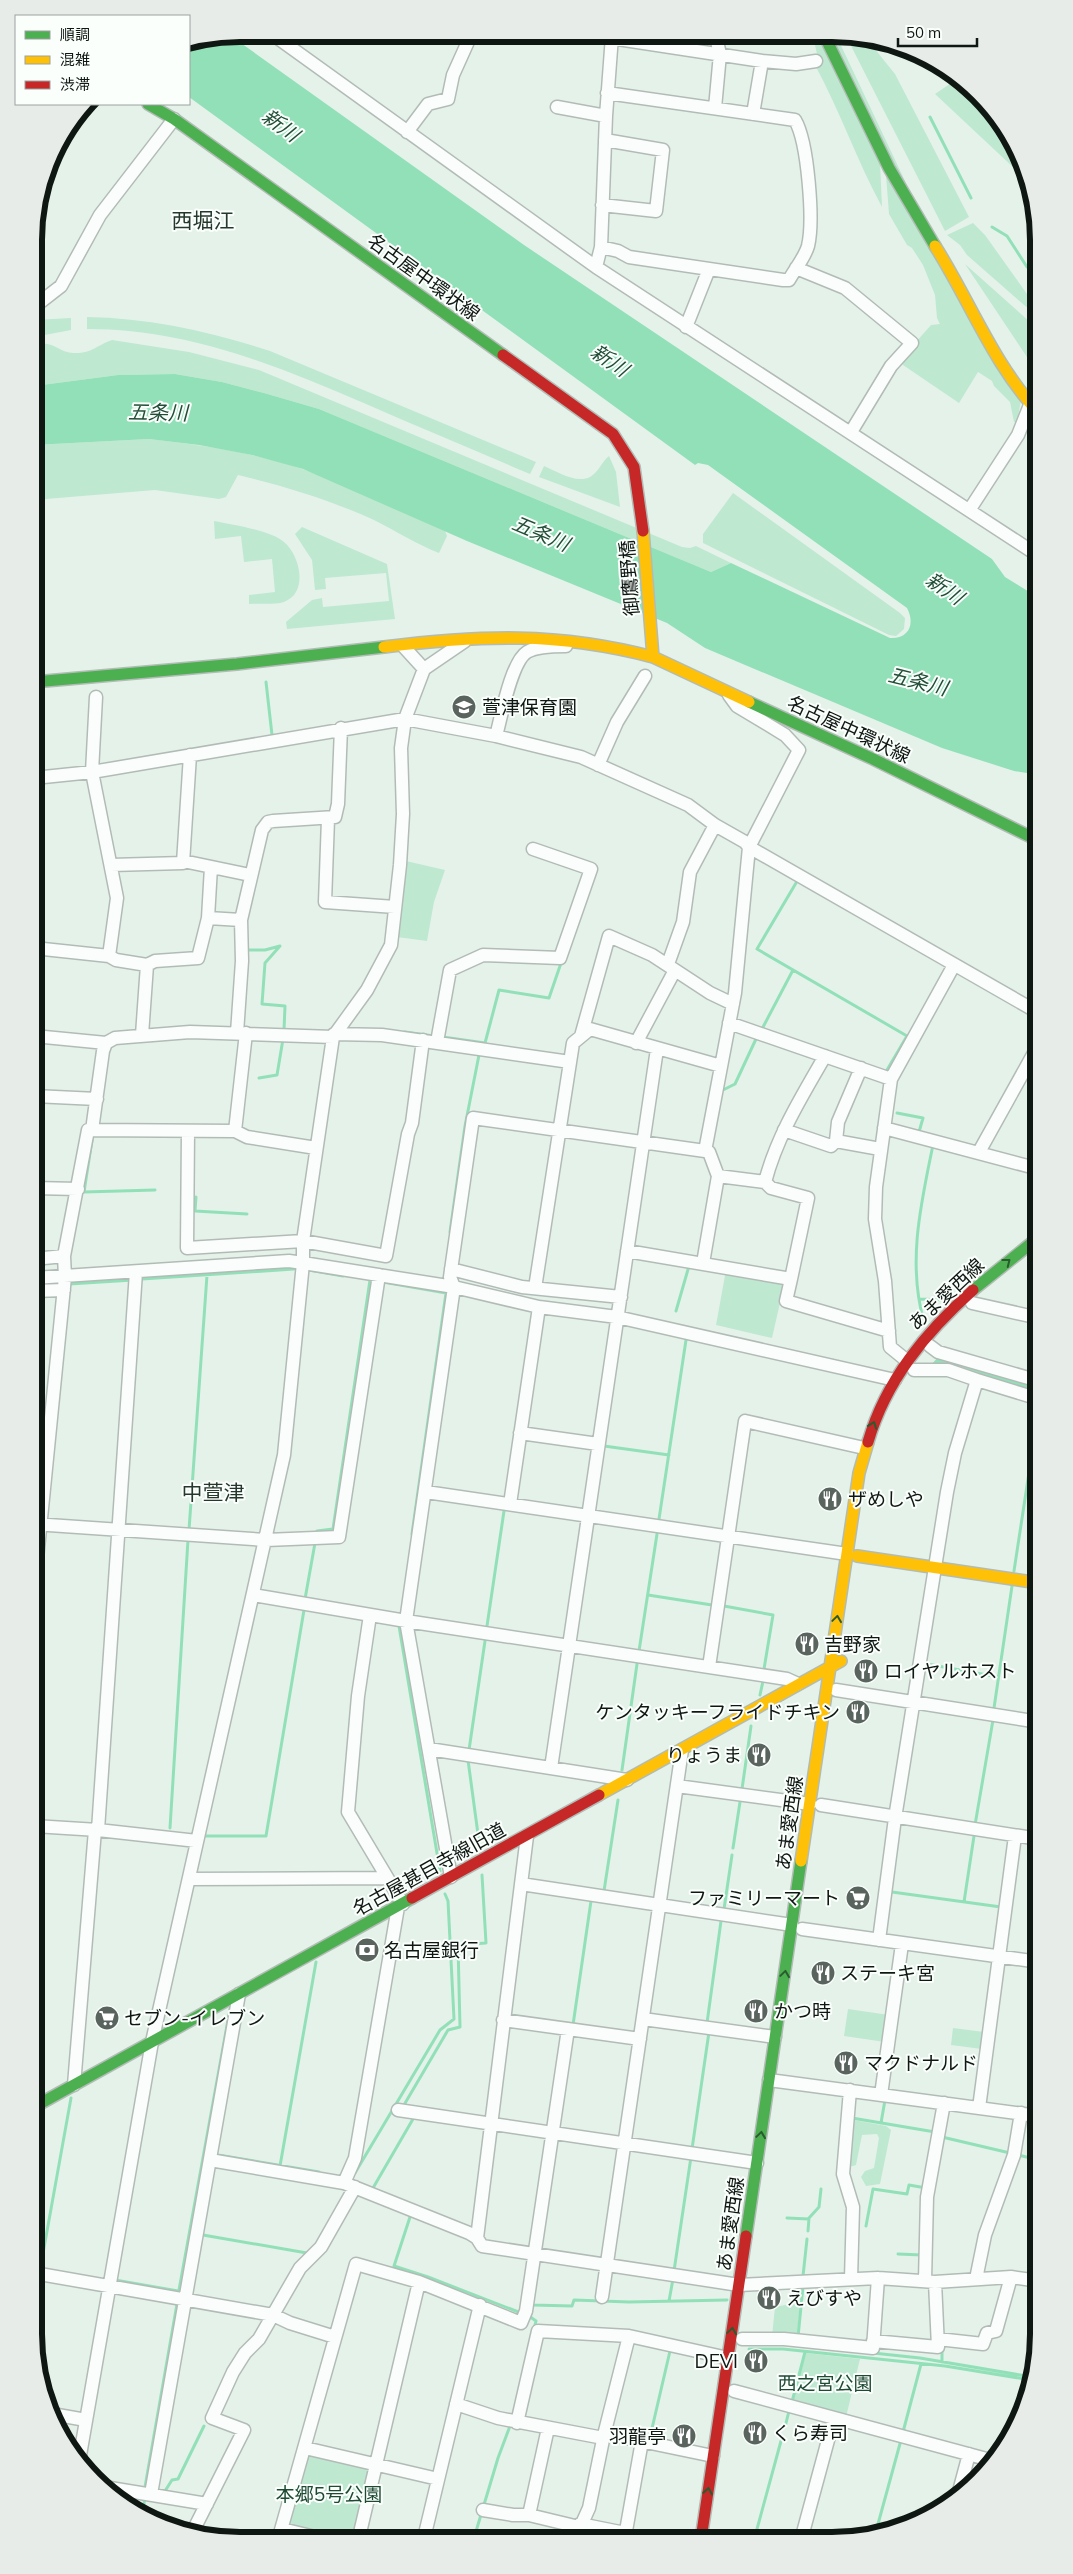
<svg xmlns="http://www.w3.org/2000/svg" width="1073" height="2574" viewBox="0 0 1073 2574" font-family="Mulish,'Noto Sans JP',sans-serif">
<style>
.green{fill:#bfe8d1}
.water{fill:#92e0b8}
.lines{fill:none;stroke-linecap:round;stroke-linejoin:round}
.stream{stroke:#92e0b8;stroke-width:3}
.street-casing{stroke:#b2bcb6;stroke-width:15}
.fast-casing{stroke:#b2bcb6;stroke-width:14}
.slow-casing{stroke:#b2bcb6;stroke-width:14}
.jam-casing{stroke:#b2bcb6;stroke-width:14}
.street{stroke:#fbfdfc;stroke-width:12}
.fast{stroke:#4caf50;stroke-width:11}
.slow{stroke:#ffc107;stroke-width:11}
.jam{stroke:#c62828;stroke-width:11}
.oneway{stroke:#2a5b2e}
.labels{text-anchor:middle;dominant-baseline:central;stroke-width:4;stroke-linejoin:round;paint-order:stroke}
.street-label{font-size:19px;fill:#0f1713;stroke:#fafffc}
.poi-label{font-size:19px;fill:#0f1713;stroke:#fafffc;text-anchor:start}
.park-label{font-size:19px;fill:#1e4a34;stroke:#fafffc}
.water-label{font-size:20px;font-style:italic;fill:#224e38;stroke:#fafffc}
.quarter-label{font-size:21px;fill:#25382d;stroke:#fafffc}
.rim{fill:none;stroke:#0f1713;stroke-width:6}
</style>
<rect width="100%" height="100%" fill="#e5f2ea"/>
<path class="green" d="M813,37H818L880,162L882,207C857,161 840,111 815,65L819,62Z
M831,37H837L914,200L912,202Z
M847,38H866L895,74L969,217L945,231Z
M957,79C999,109 1013,139 1032,185L935,94Z
M886,175L1021,400L1017,423L1014,422L1010,402L994,386L992,381L978,372L959,403L903,365L900,360L931,325L940,324L937,318L935,295L923,265L912,248L907,245L889,214Z
M973,223L985,235L1037,308L1035,311H1031L967,255L960,245L947,235Z
M965,264L1039,330V375Z
M87,317C150,318 211,332 270,351L536,462L530,474C476,451 421,428 366,404C275,365 188,329 87,329Z
M71,318V330L34,337V320Z
M112,340L189,352L259,370L682,547L690,548L696,546L731,563L711,572L319,409L264,393L222,382L175,374L118,375L34,386V345C54,339 59,354 75,353C93,353 97,345 112,340Z
M149,439C201,445 252,452 302,469C351,485 398,510 445,531L447,536L439,553C416,544 396,531 374,520C330,500 285,486 238,475L226,497L219,499L155,490L34,500V445Z
M609,456L616,472L620,507L539,477L544,466C556,471 576,484 590,477C599,472 602,461 609,456Z
M733,493L900,613L905,618L904,629L896,636L889,635L703,543V534Z
M214,521C233,525 270,530 284,542C300,555 309,593 284,602C274,605 259,603 249,604V595L275,592L272,559L244,562L241,536L215,539Z
M302,527L387,564L395,619L287,629L286,622L312,600L322,598L323,607L389,601L386,573L325,578L326,589L315,590L312,560L295,534Z
M406,861L445,870L434,902L427,941L397,937Z
M726,1270L785,1281L772,1338L716,1325Z
M848,2009L889,2015L885,2042L844,2036Z
M953,2028L984,2032L982,2049L951,2045Z
M854,2120L886,2126L891,2130L880,2184L866,2186L861,2177L865,2171L874,2168L879,2138L877,2134L862,2135L856,2165L849,2167Z
M800,2302L797,2337L772,2336L775,2307Z
M806,2353L860,2359L846,2417L792,2403Z
M310,2454L365,2467L368,2471L352,2537H329L287,2527L306,2456Z"/>
<path class="water" d="M231,36L524,245L992,559L1005,577L1039,598V775L1014,771L942,748L705,648L667,623L467,541L303,469L252,455L199,445L149,439L34,445V386L118,375L175,374L222,382L264,393L319,409L711,572L731,563L890,638C910,639 915,623 907,608L708,465L698,463L695,465L189,97V44Z
M939,1356L1039,1385V1394L931,1365Z"/>
<g class="lines">
<path class="stream" d="M930,117L971,198
M992,227L1007,236L1027,267
M1034,277L1039,286
M266,682L272,735
M34,785L43,783
M796,883L757,949L907,1036L887,1070
M245,950H265L280,946L265,963L262,1004L285,1006L284,1030
M762,1029L793,970
M405,1032L434,1036
M443,1037L485,1043L499,990L549,998L561,963
M259,1078L277,1075L283,1039
M721,1091L735,1084L756,1039
M897,1113L923,1118L919,1132
M92,1140L84,1192L155,1190
M196,1197L195,1211L247,1214
M450,1232L465,1126L479,1055
M309,1270L343,1276
M142,1279L294,1269
M383,1282L446,1293L412,1534
M69,1284L133,1280
M34,1285L59,1284
M920,1299L944,1300
M676,1311L689,1266
M924,1322C907,1263 921,1203 933,1145
M604,1446L669,1455
M659,1519L686,1340
M189,1530L207,1275
M317,1533V1531L333,1529L370,1280
M1014,1571L1039,1407
M648,1595L712,1605
M305,1599L315,1543
M724,1606L773,1615L764,1669
M399,1626L440,1871
M487,1626L504,1511
M639,1651L657,1534
M927,1664L998,1677
M760,1695L763,1681
M994,1708L1012,1586
M469,1750L485,1641
M468,1760L480,1849
M622,1770L637,1664
M742,1789L751,1726
M975,1825L993,1720
M170,1828L188,1540
M206,1836H266L304,1610
M733,1848L740,1802
M604,1891L618,1800
M892,1892L1001,1907
M964,1902L974,1836
M724,1909L732,1855
M707,2023L721,1921
M573,2025L591,1901
M404,2105L448,2030L460,2027L458,1945L486,1943L482,1875
M852,2118L935,2132
M881,2123L885,2100
M942,2137L1010,2153
M692,2149L709,2032
M218,2155L319,2172
M1018,2155L1039,2160
M280,2166L316,1962
M355,2173L440,2030L454,2019L448,1901L445,1894
M373,2188L413,2119
M410,2217L394,2266L428,2277L521,2313
M787,2218L809,2219
M866,2226L873,2189L907,2194L909,2185L926,2188
M808,2231L809,2218L819,2207L821,2189
M203,2235L307,2253
M898,2254L922,2255
M40,2270L71,2098
M674,2271L691,2157
M803,2276L807,2239
M115,2280L178,2291
M179,2290L230,2009
M669,2301L673,2279
M532,2303V2305L572,2306L574,2300L629,2302L727,2300
M34,2309L39,2278
M529,2316L536,2321L534,2329
M798,2337L803,2286
M942,2348V2362
M749,2349H783L945,2366L1031,2380
M873,2353L920,2358L1032,2377
M792,2402L805,2352
M785,2427L789,2411
M903,2432L921,2364
M650,2437L670,2351
M145,2487L177,2304
M158,2490L165,2491L172,2480L178,2479L204,2426
M142,2514L145,2498
M875,2535L901,2440
M474,2538L498,2458L510,2426
M754,2540L781,2441"/>
<defs>
<path id="street" d="M272,34L596,267L1039,556
M611,38L762,61L796,64L816,61
M557,107L606,116
M715,108L720,54L716,37
M753,114L762,61
M407,132L428,104L448,99L453,75L471,35
M602,205L656,211L663,150L605,140
M601,247L618,251L629,257L783,280H789C795,269 805,257 808,246C814,221 808,142 795,120L607,93
M596,267L601,247L606,116L612,36
M796,268L845,288L912,343L891,366L851,432
M34,307L61,286L100,215L174,119
M686,327L709,269
M970,509L1018,435L1030,405
M403,646L424,669
M496,736C501,718 511,662 527,652C537,646 554,646 566,646
M598,765L617,722L645,676
M34,778L92,772L405,719L496,736L581,757L688,805L715,825L745,842L749,847L1039,1013
M328,819L325,902L395,907
M183,861L250,875
M111,865L183,863L190,755
M208,918L211,867
M34,948L109,956L117,898L92,772L96,697
M109,956L116,960L147,965
M668,964L683,922L690,872L715,825
M729,1023L891,1079
M237,1033L242,961L241,920L262,830L268,822L273,821L335,817L338,804L341,728
M334,1034L382,1035L570,1062
M142,1035L147,965L155,961L198,958L208,918L241,920
M34,1036L106,1043
M581,1036L609,936L652,955L710,993L733,1004
M437,1042L450,970L483,955L560,958L591,869L533,849
M636,1043L675,970
M34,1096L97,1099
M884,1128L1039,1169
M92,1130L103,1051L106,1043L115,1038L190,1032L333,1037
M784,1130L831,1146L836,1141L880,1149
M188,1131L187,1248L303,1241L386,1256L408,1134L412,1123L423,1040
M235,1131L246,1033
M836,1141L838,1122L861,1068
M979,1152L1039,1044
M718,1176L765,1182L771,1188L808,1198L791,1279
M765,1182C777,1136 802,1096 825,1056
M34,1188L78,1189
M627,1251L791,1279L786,1301L889,1331
M34,1259L64,1256
M703,1263L718,1176L709,1152L705,1151
M451,1269L522,1287L621,1297
M34,1278L289,1261L303,1263L454,1287L539,1307L617,1317L895,1380
M535,1288L573,1043L590,1029L721,1066
M34,1291L64,1290
M972,1303L1039,1318
M930,1346L938,1352L1039,1381
M906,1360L890,1347L885,1281L875,1219L876,1187L891,1079L954,965
M914,1370H948L977,1380
M520,1433L598,1444
M426,1492L847,1554
M510,1504L539,1307
M34,1524L266,1540L339,1537L379,1275
M34,1589L65,1277L64,1256L88,1130L235,1131L247,1137L316,1148
M253,1595L406,1621L787,1679L798,1684
M370,1615L358,1696L348,1812L403,1904
M709,1667L745,1421L864,1448
M836,1690L1039,1722
M429,1749L627,1780
M551,1768L657,1049
M677,1786L810,1804
M821,1805L1039,1839
M34,1826L98,1830L197,1841
M98,1830L136,1272
M451,1877L406,1621L454,1287L450,1277L473,1118L705,1151L735,993L749,847L799,750L785,735L737,706L729,695
M189,1879L387,1878
M521,1884L792,1925
M802,1929L1039,1962
M879,1940L895,1818L947,1492L955,1453L977,1380L1039,1399
M643,2019L775,2037
M503,2020L640,2039
M769,2080L1039,2116
M74,2085L95,1830
M850,2090L843,2174L853,2207L851,2279
M881,2095L902,1944
M979,2108L1015,1836
M398,2110L757,2163
M210,2160L344,2183L469,2233L477,2238L482,2246L739,2285L878,2278L935,2282L1011,2277L1039,2281
M344,2183L355,2158L398,1907
M477,2238L527,1836
M34,2273L273,2315L290,2323L335,2337
M976,2279L985,2235L1014,2155L1021,2113
M925,2280L927,2197L944,2103
M1034,2280L1039,2252
M602,2297L682,1750
M742,2339H784L873,2348L878,2278
M938,2339L983,2344L987,2333L996,2331L1011,2277
M873,2341L938,2347L935,2282
M734,2391L994,2461
M456,2404L498,2418L598,2437L607,2434L713,2456
M52,2414L86,2420
M517,2423L538,2331L629,2336L728,2358
M305,2448L438,2479
M79,2461L152,2042L284,1455L303,1263V1241L333,1037L367,990L391,945L400,865L403,814L401,748L405,719L424,669L465,641
M104,2487L207,2504
M151,2494L239,1994
M958,2495L969,2454
M483,2510L513,2515H529L579,2527
M529,2515L548,2428
M580,2524L620,2532L626,2531L642,2441
M282,2529L315,2537
M192,2533L244,2430L212,2418L233,2372L245,2353L259,2339L300,2268L321,2247L355,2187
M279,2537L356,2264L419,2282L521,2323L526,2311L568,2029
M359,2537L419,2282
M424,2538L480,2305
M575,2539L589,2508L604,2435L629,2336
M801,2540L834,2418"/>
<path id="fast" d="M825,37L889,168L935,246
M148,104L174,119L503,355
M34,682L237,664L384,647
M749,702L873,759L1039,841
M973,1290L1039,1237
M34,2107L412,1898
M746,2236L801,1861"/>
<path id="slow" d="M935,246C971,303 993,364 1039,413
M643,531L653,657L749,702
M384,647C481,635 558,632 653,657
M857,1556L1039,1583
M599,1795L841,1661
M801,1861L859,1473L868,1442"/>
<path id="jam" d="M503,355L613,434L634,467L643,531
M868,1442C886,1380 926,1332 973,1290
M412,1898L599,1795
M701,2539L746,2236"/>
</defs>
<use href="#street" class="street-casing"/>
<use href="#fast" class="fast-casing"/>
<use href="#slow" class="slow-casing"/>
<use href="#jam" class="jam-casing"/>
<use href="#street" class="street"/>
<use href="#fast" class="fast"/>
<use href="#slow" class="slow"/>
<use href="#jam" class="jam"/>
</g>
<defs><path id="oneway-chevron" d="M-2-3.5L2.5 0L-2 3.5" fill="none" stroke-width="1.6" stroke-linecap="round" stroke-linejoin="round" transform="scale(1.25)"/></defs>
<g class="oneway">
<use href="#oneway-chevron" transform="translate(1007 1262) rotate(-38)"/>
<use href="#oneway-chevron" transform="translate(873 1425) rotate(-70)"/>
<use href="#oneway-chevron" transform="translate(837 1619) rotate(-82)"/>
<use href="#oneway-chevron" transform="translate(785 1974) rotate(-82)"/>
<use href="#oneway-chevron" transform="translate(761 2135) rotate(-82)"/>
<use href="#oneway-chevron" transform="translate(732 2331) rotate(-82)"/>
<use href="#oneway-chevron" transform="translate(708 2491) rotate(-81)"/>
</g>
<defs>
<symbol id="school-disc" viewBox="-11 -11 22 22"><circle r="9.5" fill="#5a645e" stroke="#fafffc"/><path d="M0-5L7-2L0 1L-7-2ZM-4 1L0 2.5L4 1V4Q0 6-4 4Z" fill="#fff"/></symbol>
<symbol id="restaurant-disc" viewBox="-11 -11 22 22"><circle r="9.5" fill="#5a645e" stroke="#fafffc"/><path d="M-5-6h1v4h1v-4h1v4h1v-4h1v5L-1.5 .5V6h-2V.5L-5-1ZM5-6V6H3V1.5H1.5Q1.5-4 5-6Z" fill="#fff"/></symbol>
<symbol id="supermarket-disc" viewBox="-11 -11 22 22"><circle r="9.5" fill="#5a645e" stroke="#fafffc"/><path d="M-6-5.5h2.5l.6 2H6L4.5 2H-2.5L-4.4-4H-6ZM-1.5 3.2a1.3 1.3 0 1 0 .1 0ZM3 3.2a1.3 1.3 0 1 0 .1 0Z" fill="#fff"/></symbol>
<symbol id="bank-disc" viewBox="-11 -11 22 22"><circle r="9.5" fill="#5a645e" stroke="#fafffc"/><path d="M-6-4H6V4H-6ZM0-2.3a2.3 2.3 0 1 0 0 4.6a2.3 2.3 0 1 0 0-4.6Z" fill="#fff"/></symbol>
</defs>
<g fill-rule="evenodd">
<use href="#school-disc" x="450" y="693" width="28" height="28"/>
<use href="#restaurant-disc" x="816" y="1485" width="28" height="28"/>
<use href="#restaurant-disc" x="793" y="1630" width="28" height="28"/>
<use href="#restaurant-disc" x="852" y="1657" width="28" height="28"/>
<use href="#restaurant-disc" x="844" y="1698" width="28" height="28"/>
<use href="#restaurant-disc" x="745" y="1741" width="28" height="28"/>
<use href="#supermarket-disc" x="844" y="1884" width="28" height="28"/>
<use href="#bank-disc" x="353" y="1936" width="28" height="28"/>
<use href="#restaurant-disc" x="809" y="1959" width="28" height="28"/>
<use href="#restaurant-disc" x="742" y="1997" width="28" height="28"/>
<use href="#supermarket-disc" x="93" y="2004" width="28" height="28"/>
<use href="#restaurant-disc" x="832" y="2049" width="28" height="28"/>
<use href="#restaurant-disc" x="755" y="2284" width="28" height="28"/>
<use href="#restaurant-disc" x="742" y="2347" width="28" height="28"/>
<use href="#restaurant-disc" x="741" y="2419" width="28" height="28"/>
<use href="#restaurant-disc" x="670" y="2422" width="28" height="28"/>
</g>
<g class="labels">
<g class="street-label">
<text transform="translate(424 277) rotate(36)">名古屋中環状線</text>
<text transform="translate(629 578) rotate(-94)">御鷹野橋</text>
<text transform="translate(849 729) rotate(25)">名古屋中環状線</text>
<text transform="translate(946 1294) rotate(-43)">あま愛西線</text>
<text transform="translate(789 1823) rotate(-82)">あま愛西線</text>
<text transform="translate(429 1869) rotate(-29)">名古屋甚目寺線旧道</text>
<text transform="translate(730 2224) rotate(-82)">あま愛西線</text>
</g>
<g class="poi-label">
<text x="482" y="707">萱津保育園</text>
<text x="848" y="1499">ザめしや</text>
<text x="824" y="1644">吉野家</text>
<text x="884" y="1671">ロイヤルホスト</text>
<text x="840" y="1712" text-anchor="end">ケンタッキーフライドチキン</text>
<text x="742" y="1755" text-anchor="end">りょうま</text>
<text x="840" y="1898" text-anchor="end">ファミリーマート</text>
<text x="384" y="1950">名古屋銀行</text>
<text x="840" y="1973">ステーキ宮</text>
<text x="774" y="2011">かつ時</text>
<text x="124" y="2018">セブン-イレブン</text>
<text x="864" y="2063">マクドナルド</text>
<text x="786" y="2298">えびすや</text>
<text x="738" y="2361" text-anchor="end">DEVI</text>
<text x="772" y="2433">くら寿司</text>
<text x="666" y="2436" text-anchor="end">羽龍亭</text>
</g>
<g class="park-label">
<text x="825" y="2383">西之宮公園</text>
<text x="329" y="2494">本郷5号公園</text>
</g>
<g class="water-label">
<text transform="translate(281 125) rotate(36)">新川</text>
<text transform="translate(610 360) rotate(34)">新川</text>
<text transform="translate(158 412) rotate(1)">五条川</text>
<text transform="translate(541 533) rotate(23)">五条川</text>
<text transform="translate(945 588) rotate(34)">新川</text>
<text transform="translate(918 681) rotate(14)">五条川</text>
</g>
<g class="quarter-label">
<text x="203" y="220">西堀江</text>
<text x="213" y="1492">中萱津</text>
</g>
</g>
<path d="M0 0H1073V2574H0ZM240 42H832A198 198 0 0 1 1030 240V2334A198 198 0 0 1 832 2532H240A198 198 0 0 1 42 2334V240A198 198 0 0 1 240 42Z" fill="#e7ece9" fill-rule="evenodd"/>
<path class="rim" d="M240 42H832A198 198 0 0 1 1030 240V2334A198 198 0 0 1 832 2532H240A198 198 0 0 1 42 2334V240A198 198 0 0 1 240 42Z"/>
<rect x="15" y="15" width="175" height="90" fill="#fafffc" stroke="#9ca29f"/>
<rect x="25" y="31" width="25" height="8" fill="#4caf50" stroke="#9ca29f"/>
<text x="60" y="40" font-size="15" fill="#0f1713">順調</text>
<rect x="25" y="56" width="25" height="8" fill="#ffc107" stroke="#9ca29f"/>
<text x="60" y="65" font-size="15" fill="#0f1713">混雑</text>
<rect x="25" y="81" width="25" height="8" fill="#c62828" stroke="#9ca29f"/>
<text x="60" y="90" font-size="15" fill="#0f1713">渋滞</text>
<path d="M898 38v8h79v-8" fill="none" stroke="#0f1713" stroke-width="2.5"/>
<text x="906" y="38" font-size="15" fill="#0f1713" stroke="#fafffc" stroke-width="4" paint-order="stroke">50 m</text>
</svg>
